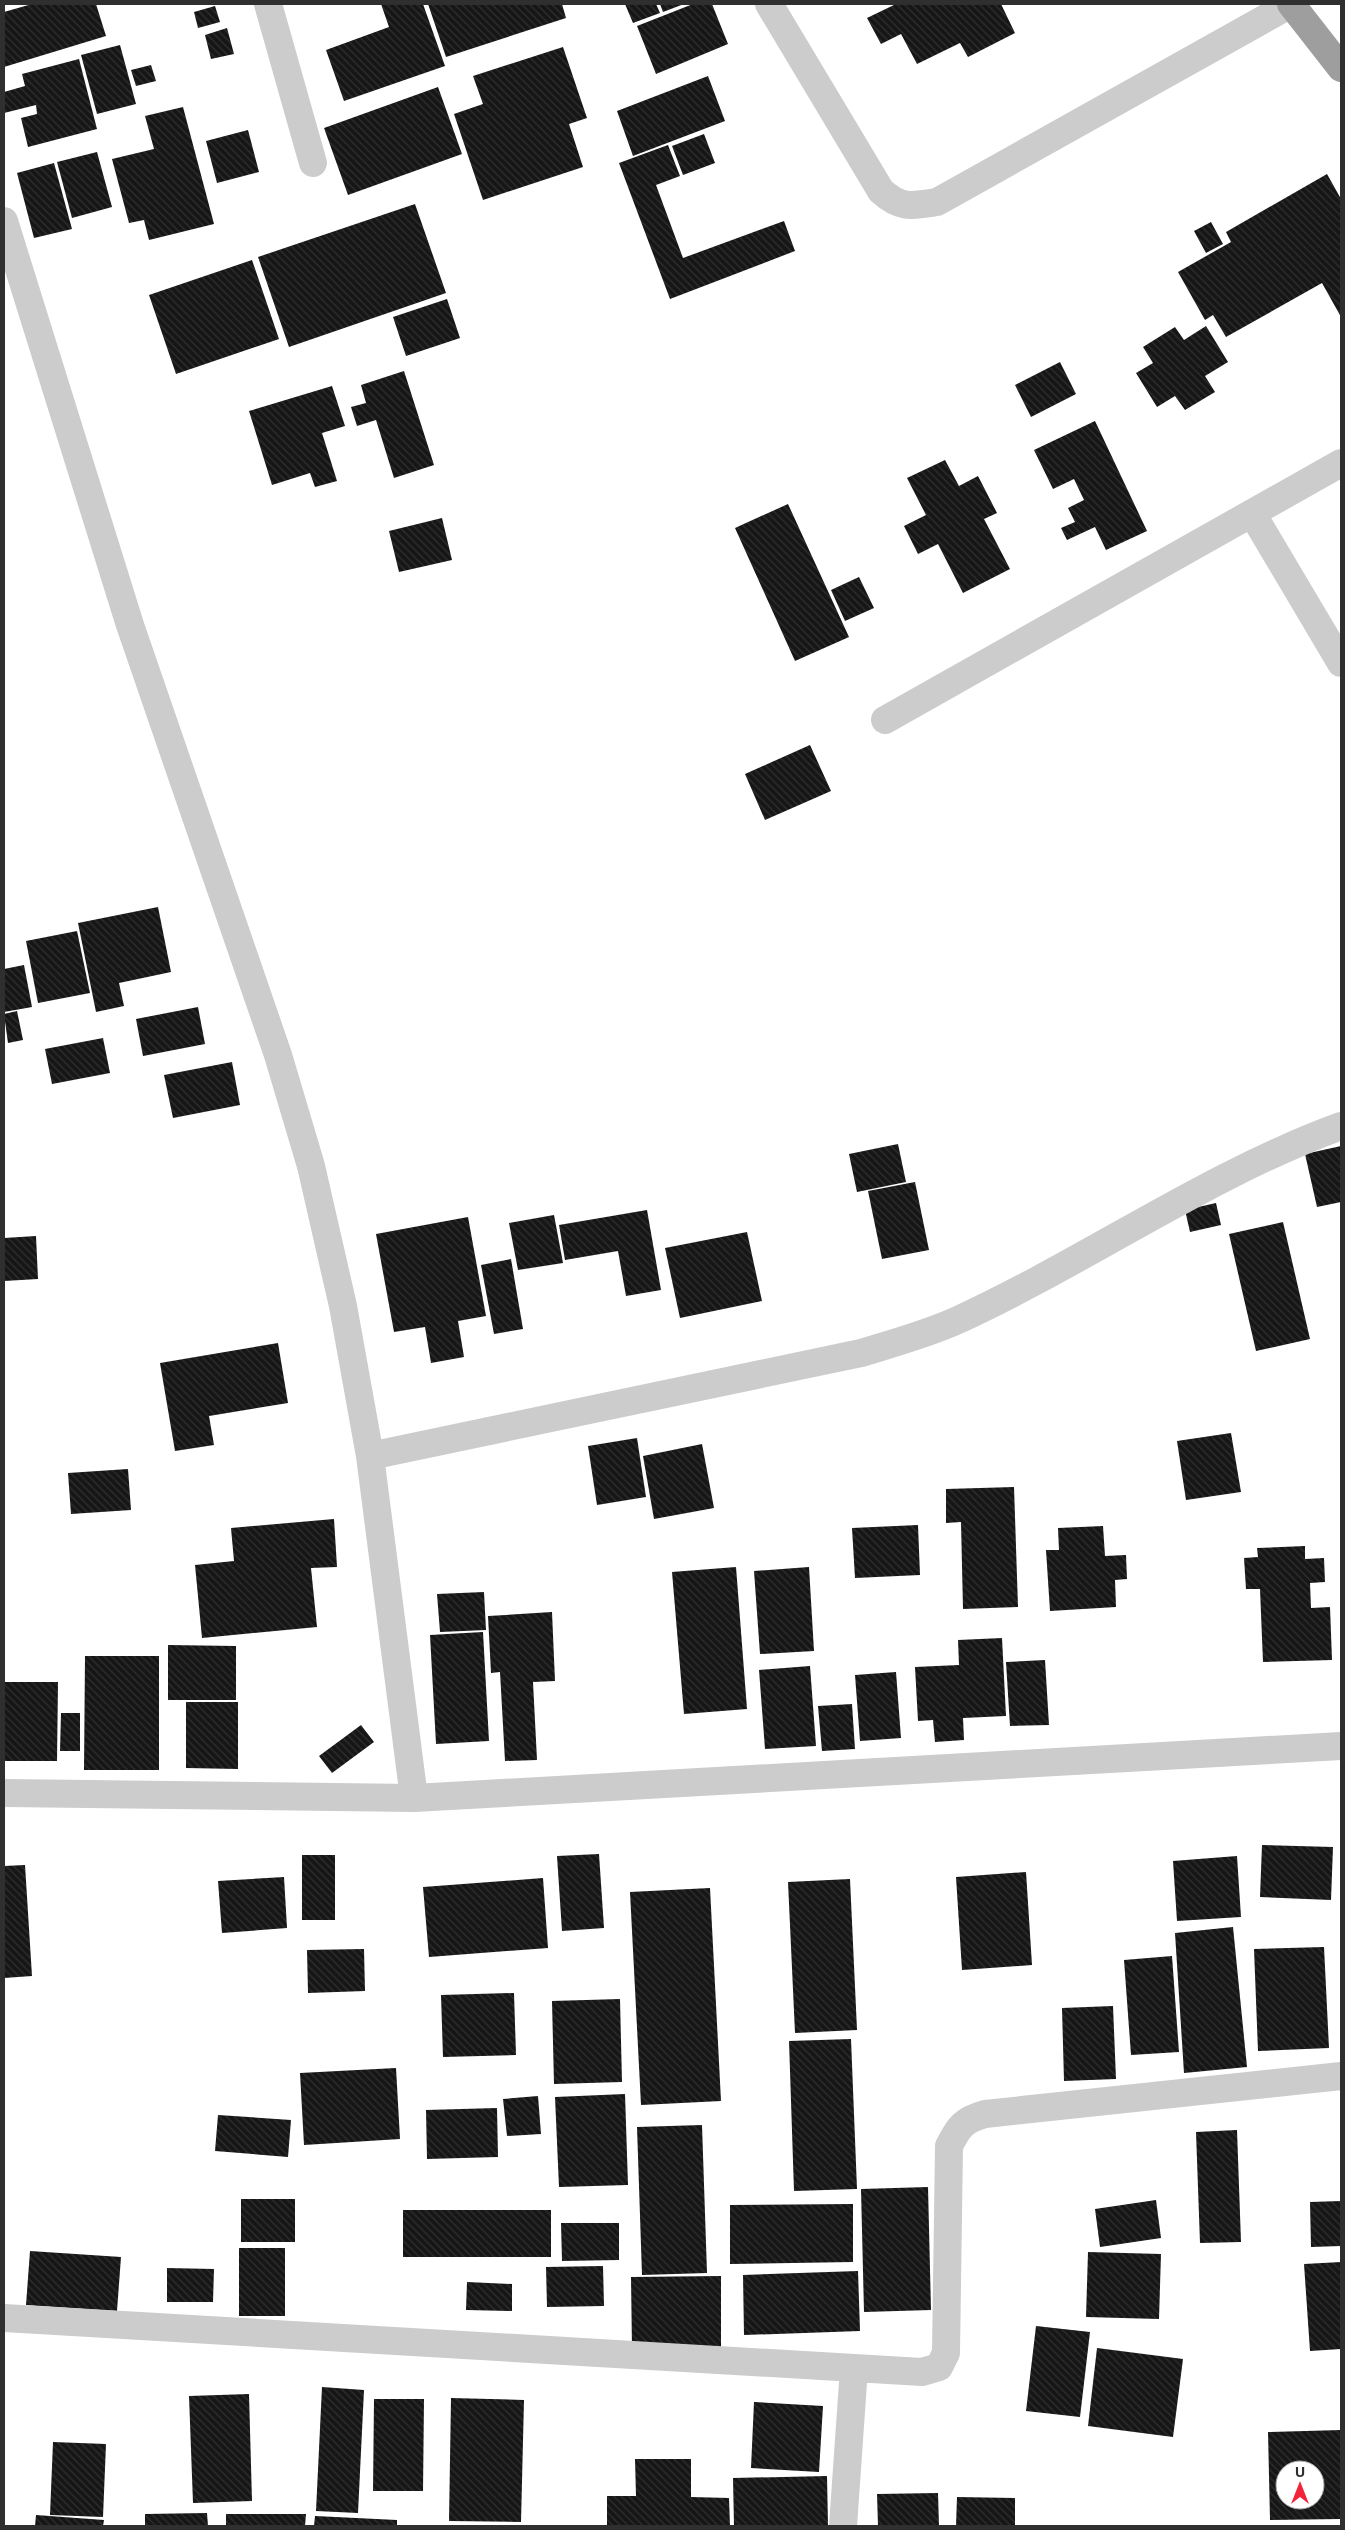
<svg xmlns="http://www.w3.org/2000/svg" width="1345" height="2530" viewBox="0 0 1345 2530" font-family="'Noto Sans',sans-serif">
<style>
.building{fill:url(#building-back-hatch);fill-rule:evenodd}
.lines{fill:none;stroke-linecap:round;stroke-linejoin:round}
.minor{stroke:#ccc;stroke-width:28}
.trunk{stroke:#9e9e9e;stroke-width:28}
</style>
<defs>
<pattern id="building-back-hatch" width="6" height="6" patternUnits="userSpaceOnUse" patternTransform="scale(1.25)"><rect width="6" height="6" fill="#161616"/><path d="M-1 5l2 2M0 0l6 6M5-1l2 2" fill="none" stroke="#303030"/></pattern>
</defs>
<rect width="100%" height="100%" fill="#fff"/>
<path class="building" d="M32,4H96L106,36L4,67V12Z
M381,4H423L445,66L344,101L326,50L389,27Z
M428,4H562L566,18L446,57Z
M625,4H656L660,13L633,23Z
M660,4H684L663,12Z
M693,4H712L728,44L656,74L637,26Z
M896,4H1001L1015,33L968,57L960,43L917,64L901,34L881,44L867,18Z
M215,6L220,22L198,28L194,12Z
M227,28L234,54L211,59L205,35Z
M120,45L136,104L97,114L81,55Z
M563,47L587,118L569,124L583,167L483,200L454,114L483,104L473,76Z
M79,59L97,129L28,147L21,118L37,114L36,105L4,113V92L25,86L22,74Z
M151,65L156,81L136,86L131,70Z
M708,76L725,121L633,156L617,111Z
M438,87L462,154L348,195L324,128Z
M183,107L214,224L149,240L144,220L129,223L112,159L154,149L145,116Z
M248,130L259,172L217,183L206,141Z
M704,134L715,163L683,175L672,146Z
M668,145L680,176L656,185L683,258L784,221L795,251L670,299L619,163Z
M97,152L112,207L72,218L57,162Z
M54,163L72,229L34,238L17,173Z
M1327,174L1341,199V317L1322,283L1226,337L1213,315L1205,320L1178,272L1231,242L1226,232Z
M415,204L446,293L289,347L258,257Z
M1211,222L1223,244L1206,253L1194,231Z
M252,260L279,339L176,374L149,295Z
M447,299L460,338L406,356L393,317Z
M1206,326L1228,362L1205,376L1215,392L1185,410L1175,396L1157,407L1136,373L1153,363L1143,347L1175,327L1184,340Z
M1060,362L1076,394L1031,417L1015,385Z
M404,371L434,465L394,478L376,420L357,426L351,407L366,403L361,385Z
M332,386L345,426L322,433L337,481L315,487L310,473L272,485L249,411Z
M1095,421L1147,531L1106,550L1095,527L1067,540L1061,528L1075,522L1068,508L1084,500L1074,479L1053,489L1034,450Z
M945,460L959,486L978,476L997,513L984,519L1010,569L963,593L938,544L918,554L904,526L926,515L907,478Z
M788,504L849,637L795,661L735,528Z
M442,518L452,560L399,572L389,531Z
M859,577L874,608L845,621L831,590Z
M810,745L831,791L765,820L745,774Z
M158,907L171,972L119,983L124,1006L96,1012L78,923Z
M77,931L90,993L38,1003L26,941Z
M24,965L32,1007L4,1012V969Z
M198,1007L205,1044L143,1056L136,1019Z
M17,1011L23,1040L8,1043L4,1014Z
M103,1038L110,1073L52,1084L45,1049Z
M232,1062L240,1105L173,1118L164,1075Z
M898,1144L906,1182L857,1192L849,1154Z
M1341,1146V1202L1317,1207L1305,1154Z
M915,1182L929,1250L882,1259L868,1191Z
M1216,1203L1221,1225L1190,1232L1185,1210Z
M647,1210L661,1290L626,1296L618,1251L565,1260L559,1225Z
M554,1215L563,1263L518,1270L509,1223Z
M468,1217L486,1316L458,1321L464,1357L431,1363L425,1327L394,1332L376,1234Z
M1283,1222L1310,1339L1256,1351L1229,1234Z
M747,1232L762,1301L680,1318L665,1248Z
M36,1236L38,1279L4,1281V1238Z
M511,1259L523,1329L494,1334L481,1265Z
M278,1343L288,1403L209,1416L214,1445L175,1451L160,1363Z
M1231,1433L1241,1492L1186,1500L1177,1441Z
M637,1438L646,1497L597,1505L588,1446Z
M702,1444L714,1508L654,1519L643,1456Z
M128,1469L131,1510L71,1514L68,1473Z
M1014,1487L1018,1607L963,1609L961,1522L946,1523V1489Z
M334,1519L337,1567L311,1568L317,1627L202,1638L195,1565L234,1561L231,1528Z
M918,1525L920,1575L855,1578L852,1528Z
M1103,1526L1105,1556L1126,1555L1127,1579L1115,1580L1116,1607L1050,1611L1046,1550H1059L1058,1528Z
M1305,1546V1559L1324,1558L1325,1582L1310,1583L1311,1608L1330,1607L1332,1660L1263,1662L1260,1589H1246L1244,1558L1258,1557L1257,1548Z
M736,1567L747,1709L684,1714L672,1572Z
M809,1567L814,1651L760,1654L754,1571Z
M484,1592L486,1630L440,1632L437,1594Z
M552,1612L555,1681L533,1682L537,1760L505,1761L500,1672L491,1673L488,1616Z
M483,1632L489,1741L436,1744L430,1635Z
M1002,1638L1006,1716L963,1718L964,1740L935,1742L933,1720L918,1721L915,1667L959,1665L958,1640Z
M168,1645L236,1646V1700H168Z
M85,1656H159V1770H84Z
M1045,1660L1049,1725L1010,1726L1006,1662Z
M810,1666L816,1746L765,1749L759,1670Z
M896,1672L901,1738L860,1741L855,1675Z
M4,1682H58L57,1761H4Z
M186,1702H238V1769L186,1768Z
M852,1704L855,1749L822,1751L818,1706Z
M61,1713H80V1751H60Z
M361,1725L374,1742L332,1773L319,1756Z
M1262,1845L1333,1847L1331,1900L1260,1897Z
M599,1854L604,1928L562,1931L557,1856Z
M302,1855H335V1920H302Z
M1237,1856L1241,1917L1177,1921L1173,1861Z
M25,1865L32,1976L4,1978V1866Z
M1026,1872L1032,1965L962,1970L956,1877Z
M284,1877L287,1928L222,1933L218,1881Z
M543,1878L548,1948L429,1957L423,1887Z
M850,1879L857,2030L795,2033L788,1882Z
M710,1888L721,2101L641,2105L630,1892Z
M1233,1927L1247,2067L1184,2073L1175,1933Z
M1324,1947L1329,2048L1258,2051L1254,1949Z
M364,1949L365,1991L308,1993L307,1950Z
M1172,1956L1179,2052L1131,2055L1124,1960Z
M514,1993L516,2055L443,2057L441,1995Z
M620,1999L622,2082L554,2084L552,2001Z
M1113,2006L1116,2079L1064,2081L1062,2008Z
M851,2039L857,2189L794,2191L789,2041Z
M396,2068L400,2139L304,2145L300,2073Z
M625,2094L628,2185L559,2187L555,2097Z
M538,2096L541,2134L507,2136L503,2099Z
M497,2108L498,2157L427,2159L426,2110Z
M218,2115L291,2120L288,2157L215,2151Z
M702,2125L707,2273L642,2275L637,2127Z
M1237,2130L1241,2242L1200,2243L1196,2132Z
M928,2187L931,2310L864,2312L861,2189Z
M241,2199H295V2242H241Z
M1156,2200L1161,2238L1100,2247L1095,2209Z
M1341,2201V2246L1311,2247L1310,2202Z
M853,2204V2262L730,2264V2205Z
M403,2210H551V2257H403Z
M561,2223H619V2260L562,2261Z
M239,2248H285V2316H239Z
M30,2251L121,2257L117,2311L26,2305Z
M1088,2252L1161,2254L1159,2319L1086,2317Z
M1341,2262V2349L1310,2351L1304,2264Z
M603,2266L604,2306L547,2307L546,2267Z
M167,2268L214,2269L213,2302H167Z
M858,2271L860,2331L744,2335L743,2275Z
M721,2276V2348L632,2349L631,2277Z
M467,2282L512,2284V2311L466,2310Z
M1036,2326L1090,2332L1080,2417L1026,2411Z
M1097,2348L1183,2359L1173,2437L1088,2426Z
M322,2387L364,2390L358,2513L316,2511Z
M249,2394L252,2501L193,2503L189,2396Z
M451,2398L524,2400L521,2522L449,2521Z
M374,2399H424L423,2491H373Z
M754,2402L823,2406L819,2472L751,2468Z
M1341,2430V2519L1270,2520L1268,2432ZM1285,2470H1315V2500H1285Z
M53,2442L106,2444L103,2517L50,2515Z
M635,2459H691V2497L729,2498L730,2526H607V2496H636Z
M827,2476L828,2526H734L733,2478Z
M938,2493L939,2526H878L877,2494Z
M957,2497L1015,2498V2526H956Z
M207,2513L208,2526H145V2514Z
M226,2514H306L305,2526H226Z
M36,2515L104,2520L103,2526H35Z
M315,2516L397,2520V2526H314Z"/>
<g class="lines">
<path class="minor" d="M268,4L313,163
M769,4L881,191C901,209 912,206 937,202L1291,4
M4,221L130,625L278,1055L311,1166L343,1306L370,1456L414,1798
M1252,513L1341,663
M885,720L1341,463
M370,1456L861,1353C894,1343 927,1334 958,1320C1088,1260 1207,1175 1341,1126
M4,1793L414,1798L1341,1746
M4,2318L922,2372L939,2367L946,2353L949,2146C959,2126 964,2120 985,2114L1341,2076
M843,2526L854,2368"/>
<path class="trunk" d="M1291,4L1341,68"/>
</g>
<rect width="1345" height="2530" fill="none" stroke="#2f2f2f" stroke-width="10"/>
<g transform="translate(1300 2485)"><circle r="24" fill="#ffffff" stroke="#acacac"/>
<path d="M0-4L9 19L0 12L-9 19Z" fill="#f2243a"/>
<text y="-8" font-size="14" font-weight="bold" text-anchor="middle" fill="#2f2f2f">U</text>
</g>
</svg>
